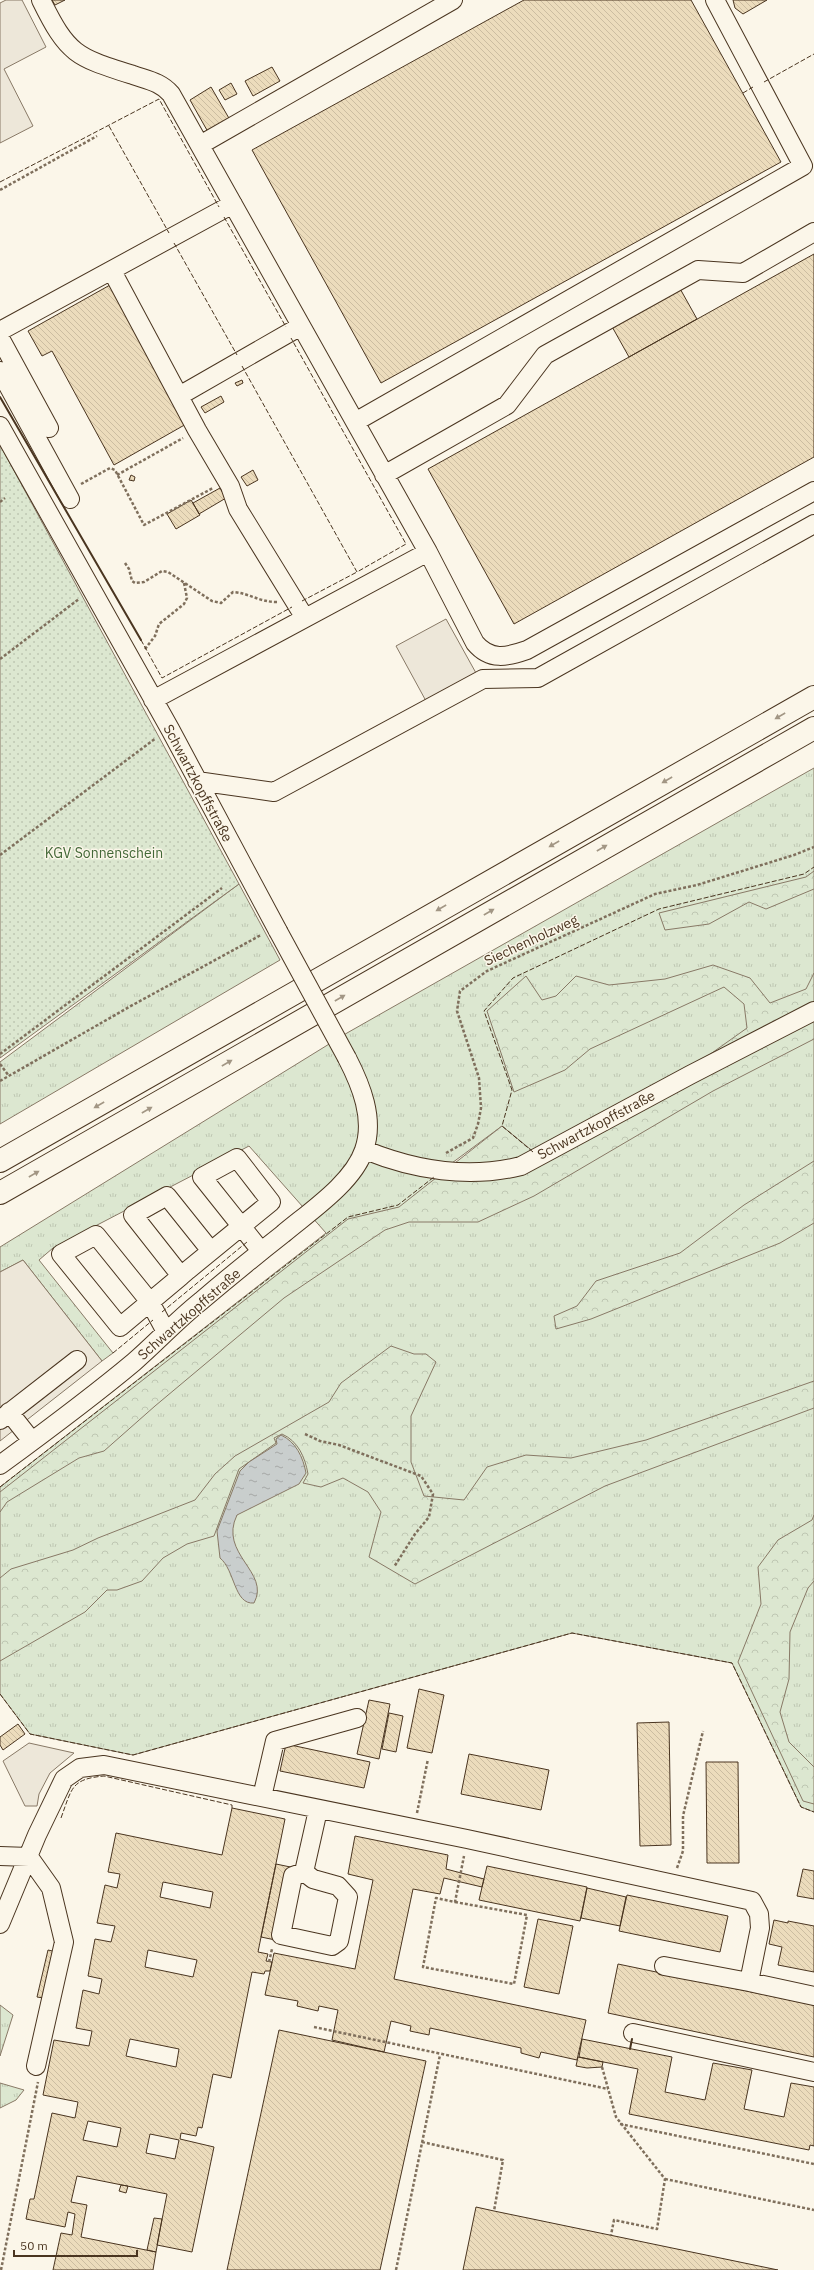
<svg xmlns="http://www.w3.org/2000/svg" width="814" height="2270" viewBox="0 0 814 2270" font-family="'IBM Plex Sans',sans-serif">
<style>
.grass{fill:url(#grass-tufts);stroke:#887966;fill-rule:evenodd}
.forest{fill:url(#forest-crowns);stroke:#887966}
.garden{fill:url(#garden-dots);stroke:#887966}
.parking{fill:#ede7d9;stroke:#887966}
.water{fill:url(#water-ripples);stroke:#887966}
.building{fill:url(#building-back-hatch);stroke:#4a3520;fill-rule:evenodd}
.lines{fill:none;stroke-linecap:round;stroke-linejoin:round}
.minor-casing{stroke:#4a3520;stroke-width:20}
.highway-casing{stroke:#4a3520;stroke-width:24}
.path{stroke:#7f6f5c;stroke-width:2.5;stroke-dasharray:3 2;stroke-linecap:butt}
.minor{stroke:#fbf6e9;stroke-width:18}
.highway{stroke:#fbf6e9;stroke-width:22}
.minor-bridge-casing{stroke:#4a3520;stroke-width:20;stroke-linecap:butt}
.minor-bridge{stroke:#fbf6e9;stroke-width:18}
.fence{stroke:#4a3520;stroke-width:1;stroke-dasharray:5 2;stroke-linecap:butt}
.wall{stroke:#4a3520;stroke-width:2}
.oneway{fill:#a29684}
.labels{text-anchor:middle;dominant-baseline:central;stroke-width:3;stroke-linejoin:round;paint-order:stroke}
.street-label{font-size:14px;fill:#4a3520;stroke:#fbf6e9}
.park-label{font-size:14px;fill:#436837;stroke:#fbf6e9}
</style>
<defs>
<pattern id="grass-tufts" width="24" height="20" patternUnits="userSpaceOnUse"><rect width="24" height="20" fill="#dce7d0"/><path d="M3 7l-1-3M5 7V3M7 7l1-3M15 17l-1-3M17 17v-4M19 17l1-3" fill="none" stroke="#bec7b2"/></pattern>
<pattern id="forest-crowns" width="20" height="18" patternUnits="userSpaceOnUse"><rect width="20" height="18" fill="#dce7d0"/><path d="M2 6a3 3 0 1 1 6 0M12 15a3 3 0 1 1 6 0" fill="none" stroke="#bec7b2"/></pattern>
<pattern id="garden-dots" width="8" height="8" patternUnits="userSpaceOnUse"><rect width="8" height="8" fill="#dce7d0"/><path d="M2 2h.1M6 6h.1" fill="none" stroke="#bec7b2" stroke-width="1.8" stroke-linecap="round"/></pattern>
<pattern id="water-ripples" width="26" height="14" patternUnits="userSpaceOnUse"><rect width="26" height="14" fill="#c9cecd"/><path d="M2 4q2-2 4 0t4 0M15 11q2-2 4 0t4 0" fill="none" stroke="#a5a8a6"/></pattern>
<pattern id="building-back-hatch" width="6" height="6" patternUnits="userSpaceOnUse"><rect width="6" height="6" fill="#ecdcbc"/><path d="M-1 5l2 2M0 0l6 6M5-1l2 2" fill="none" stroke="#ccbda1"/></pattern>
</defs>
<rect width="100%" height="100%" fill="#fbf6e9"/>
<path class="grass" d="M814,768V1812L801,1807L732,1663L572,1633L133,1755L30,1734L0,1694V1487L326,1233L249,1146L53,1248L39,1260L113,1353L102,1361L23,1260L0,1272V1247L347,1033ZM502,1126L538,1156L433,1177Z
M239,884L280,960L0,1124V1062Z
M0,2005L13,2015L0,2056Z
M0,2083L24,2090L16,2100L0,2108Z"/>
<path class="forest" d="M814,871V889L766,909L749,902L709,924L665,930L659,913L806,877Z
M713,965L750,978L770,1003L806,989L814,973V1039L713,1091L534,1196L478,1222H409L385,1230L284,1298L155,1406L104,1451L79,1458L7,1502L0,1512V1492L348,1219L399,1207L502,1126L546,1162L619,1119L747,1028L744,1004L724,987L590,1049L565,1070L514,1092L487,1011L526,976L542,1000L556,996L576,976L609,985L665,979Z
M814,1161V1223L780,1243L591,1319L556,1329L554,1316L577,1306L596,1281L680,1253L744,1205Z
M391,1346L414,1354H426L436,1362L411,1416V1462L424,1496L464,1500L487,1467L526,1455L571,1458L646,1440L814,1381V1408L605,1486L415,1584L369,1557L381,1512L368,1492L343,1478L321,1487L303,1483L308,1474C305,1457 298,1441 282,1434L274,1438L276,1443L239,1469L214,1536L187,1544L163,1558L142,1581L117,1590H107L85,1612L0,1661V1578L11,1569L73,1550L98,1538L195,1500L215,1474L235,1456L329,1402L341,1383Z
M814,1515V1581L808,1588L790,1632L789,1679L780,1712L789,1742L814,1767V1804L803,1801L738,1662L761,1604L758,1567L778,1540L812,1520Z"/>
<path class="garden" d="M0,445L239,884L0,1058Z"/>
<path class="parking" d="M6,0H22L46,47L4,69L33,126L0,143V3Z
M446,619L476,673L426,701L396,646Z
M23,1260L102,1361L0,1441V1272Z
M29,1743L74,1753L50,1773L39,1794L37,1806H25L3,1761Z"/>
<path class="water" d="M281,1435C296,1442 303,1457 306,1473L299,1484L237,1515C218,1554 271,1572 254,1603C234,1605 235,1570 220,1558L217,1531L240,1471L249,1462L277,1444L276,1439Z"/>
<path class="building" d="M52,0H65L55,5Z
M524,0H691L781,162L381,383L252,150Z
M733,0H767L743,14L735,8Z
M272,67L280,81L253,96L245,81Z
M231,83L237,94L225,100L219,90Z
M211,87L230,120L208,132L190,100Z
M814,254V457L514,624L428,469Z
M110,285L188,423L114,465L52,351L42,356L28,331Z
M678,285L697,319L629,357L610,323Z
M242,380L243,383L237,386L235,383Z
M221,396L224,402L205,413L201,407Z
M253,470L258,480L247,486L241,477Z
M131,475L135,477L134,481L129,480Z
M220,488L226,498L199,514L193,503Z
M191,500L200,515L176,529L167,514Z
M419,1689L444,1695L432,1753L407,1748Z
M369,1700L390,1704L379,1759L357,1754Z
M389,1713L403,1716L396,1752L382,1749Z
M669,1722L671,1845L640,1846L637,1723Z
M18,1724L25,1734L3,1750L0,1745V1737Z
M286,1744L370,1762L364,1788L280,1771Z
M469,1754L549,1770L541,1810L461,1794Z
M706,1762H738L739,1863H707Z
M232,1808L285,1819L258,1952L268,1954L266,1961L272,1962L270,1971H265L264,1974L252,1972L231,2078L213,2074L202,2128L198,2127L196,2136L181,2133L180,2139L214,2147L192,2252L157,2245L167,2194L77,2176L71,2202L87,2205L81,2237L156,2252L153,2270H53L61,2233L72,2235L75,2214L68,2212L65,2227L26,2219L30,2199H34L52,2113L75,2118L78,2102L43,2095L54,2040L89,2046L92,2031L76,2028L83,1990L99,1994L102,1979L88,1976L95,1939L111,1942L115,1926L97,1923L105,1885L117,1888L120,1874L108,1872L116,1833L222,1855ZM163,1882L213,1892L210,1908L160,1897ZM148,1950L197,1960L193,1977L145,1967ZM130,2039L179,2049L176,2067L126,2056ZM88,2121L121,2128L117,2147L83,2140ZM150,2134L179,2140L175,2159L146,2153Z
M355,1836L448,1855L446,1869L484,1879L482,1887L444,1878L440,1894L413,1889L394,1979L586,2020L577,2060L541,2052L539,2058L521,2053V2048L430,2028L429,2035L410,2031L411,2026L391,2021L384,2052L332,2040L338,2010L319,2006L318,2011L297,2006L298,2001L265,1995L274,1953L355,1969L373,1880L348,1874Z
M276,1864L300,1869L285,1942L261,1937Z
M487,1866L587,1887L580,1921L479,1900Z
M803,1869L814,1871V1899L797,1896Z
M587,1888L626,1897L620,1926L581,1918Z
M627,1895L728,1916L720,1952L619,1931Z
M538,1919L573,1926L559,1994L524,1987Z
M774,1920L788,1923V1921L814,1926V1972L778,1965L782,1947L769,1944Z
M48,1950L61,1953L50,1999L37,1997Z
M618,1964L814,2005V2057L608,2013Z
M279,2030L426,2061L380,2270H227Z
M582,2039L672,2057L665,2092L705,2100L713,2063L752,2070L744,2109L784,2117L791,2083L814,2087V2146L810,2145L809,2150L629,2114L638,2069L579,2057Z
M578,2057L603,2062L602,2067L587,2068L576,2066Z
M121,2185L128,2186L126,2193L119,2191Z
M476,2207L494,2211L778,2270H463Z
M154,2218L162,2219L156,2252L147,2250Z"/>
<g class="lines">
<defs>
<path id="minor" d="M41,0C68,55 76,57 133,75C147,80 161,82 171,94L428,552L475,643C490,661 507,657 527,650L814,491
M200,145L453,0
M112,271L197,430L230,486L238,509L305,618
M0,331L233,204
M0,338L49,428
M0,371L70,499
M179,396L301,326
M355,422L803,166L715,0
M0,426L170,729L278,931
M384,475L507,405L545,355L698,270L743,273L814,232
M153,700L428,552
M197,781L274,792L483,679L538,678L814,524
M365,1150C414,1170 469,1179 521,1166L690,1075L814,1011
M181,1276L188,1270L271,1202L237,1158L202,1177L261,1251
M166,1332L150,1302L96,1235L61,1254L120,1327L181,1276L133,1215L167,1196L211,1251
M9,1412L32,1441
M0,1420L77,1360
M0,1465C45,1432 91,1398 134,1362C157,1342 177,1320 201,1301C228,1278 255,1256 283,1234C309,1212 353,1183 364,1150C375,1119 361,1085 347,1058
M262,1797L275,1741L357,1718
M0,1856L29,1857
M29,1857L51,1888L64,1942L36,2066
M304,1872L313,1879L338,1886L348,1897L339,1941L332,1946L281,1935L293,1876L304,1872L318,1810
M0,1924L37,1835L64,1779L80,1768L104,1765L467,1839L752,1901L759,1914L760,1928L749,1982L814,1996
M664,1966L749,1982
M633,2033L814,2072"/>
<path id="highway" d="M0,1161L814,697
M0,1193L814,728"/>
</defs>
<use href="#minor" class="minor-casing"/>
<use href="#highway" class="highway-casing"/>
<path class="path" d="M0,190L97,136
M117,475L183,438
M81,484L110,468L115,470L144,525L213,488
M0,502L5,498
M125,563L129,569L132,581L135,583L144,582L162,571L168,572L212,601L221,603L233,592C249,593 259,602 277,602
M145,649L155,636L159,624L184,604L187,598L184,583
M0,659L79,599
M0,855L156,738
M0,1054L222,888
M0,1064L9,1076
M0,1081L129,1007L261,935
M446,1153L473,1138L478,1124L481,1108L479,1078L457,1011L460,991L487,971L655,894L697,885L794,855L814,847
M305,1434L320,1441L339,1445L421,1476L433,1494L429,1517L415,1534L394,1567
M417,1813L428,1759
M677,1868L683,1851V1816L703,1731
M455,1902L527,1915L514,1984L423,1967L436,1898L455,1902L464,1856
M269,1962L272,1949
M314,2027L608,2089
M602,2067L616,2117L665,2179L657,2229L614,2220L611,2235
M620,2124L814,2164
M422,2142L503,2160L494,2211
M665,2179L814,2210
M1,2270L38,2082
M396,2270L440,2055"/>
<use href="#minor" class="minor"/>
<use href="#highway" class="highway"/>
<defs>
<path id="minor-bridge" d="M278,931L347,1058"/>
</defs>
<use href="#minor-bridge" class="minor-bridge-casing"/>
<use href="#minor-bridge" class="minor-bridge"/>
<path class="fence" d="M764,82L814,54
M743,93L753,87
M109,126L169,233
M0,182L159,99L219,207
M224,217L286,327
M174,243L237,355
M242,366L357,572L406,544L291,338
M302,601L357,572
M141,640L162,678L292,607
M533,1152L502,1126L512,1090L484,1011L513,978L659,909L804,874L814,867
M162,1312L247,1242
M113,1353L153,1320
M0,1487L348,1217L398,1205L434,1177
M0,1694L30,1734L133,1755L572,1633L732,1663L801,1807L814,1812
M61,1818C72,1788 71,1779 104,1776L232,1805V1808"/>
<path class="wall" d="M0,397L141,640
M630,2049L632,2039"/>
</g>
<defs><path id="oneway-solid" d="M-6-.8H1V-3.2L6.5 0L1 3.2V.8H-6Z"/></defs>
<g class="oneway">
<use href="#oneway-solid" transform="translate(780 716) rotate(150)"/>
<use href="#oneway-solid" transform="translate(667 780) rotate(150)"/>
<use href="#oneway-solid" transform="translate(554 844) rotate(150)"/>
<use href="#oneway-solid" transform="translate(602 848) rotate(-30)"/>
<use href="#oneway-solid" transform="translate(441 908) rotate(150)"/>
<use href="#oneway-solid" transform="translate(489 912) rotate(-30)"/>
<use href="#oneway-solid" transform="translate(340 998) rotate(-30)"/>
<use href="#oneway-solid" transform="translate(227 1063) rotate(-30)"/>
<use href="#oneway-solid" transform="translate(99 1105) rotate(150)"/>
<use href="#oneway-solid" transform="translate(147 1110) rotate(-30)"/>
<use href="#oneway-solid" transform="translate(34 1174) rotate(-30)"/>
</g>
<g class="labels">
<g class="street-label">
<text transform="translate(198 783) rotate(62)">Schwartzkopffstraße</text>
<text transform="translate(531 940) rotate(-25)">Siechenholzweg</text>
<text transform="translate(596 1125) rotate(-28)">Schwartzkopffstraße</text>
<text transform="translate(189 1314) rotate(-41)">Schwartzkopffstraße</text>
</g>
<g class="park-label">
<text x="104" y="853">KGV Sonnenschein</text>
</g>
</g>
<path d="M14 2250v6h123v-6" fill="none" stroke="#4a3520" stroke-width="2"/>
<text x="20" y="2250" font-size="12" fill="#4a3520" stroke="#fbf6e9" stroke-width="3" paint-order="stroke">50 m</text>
</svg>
